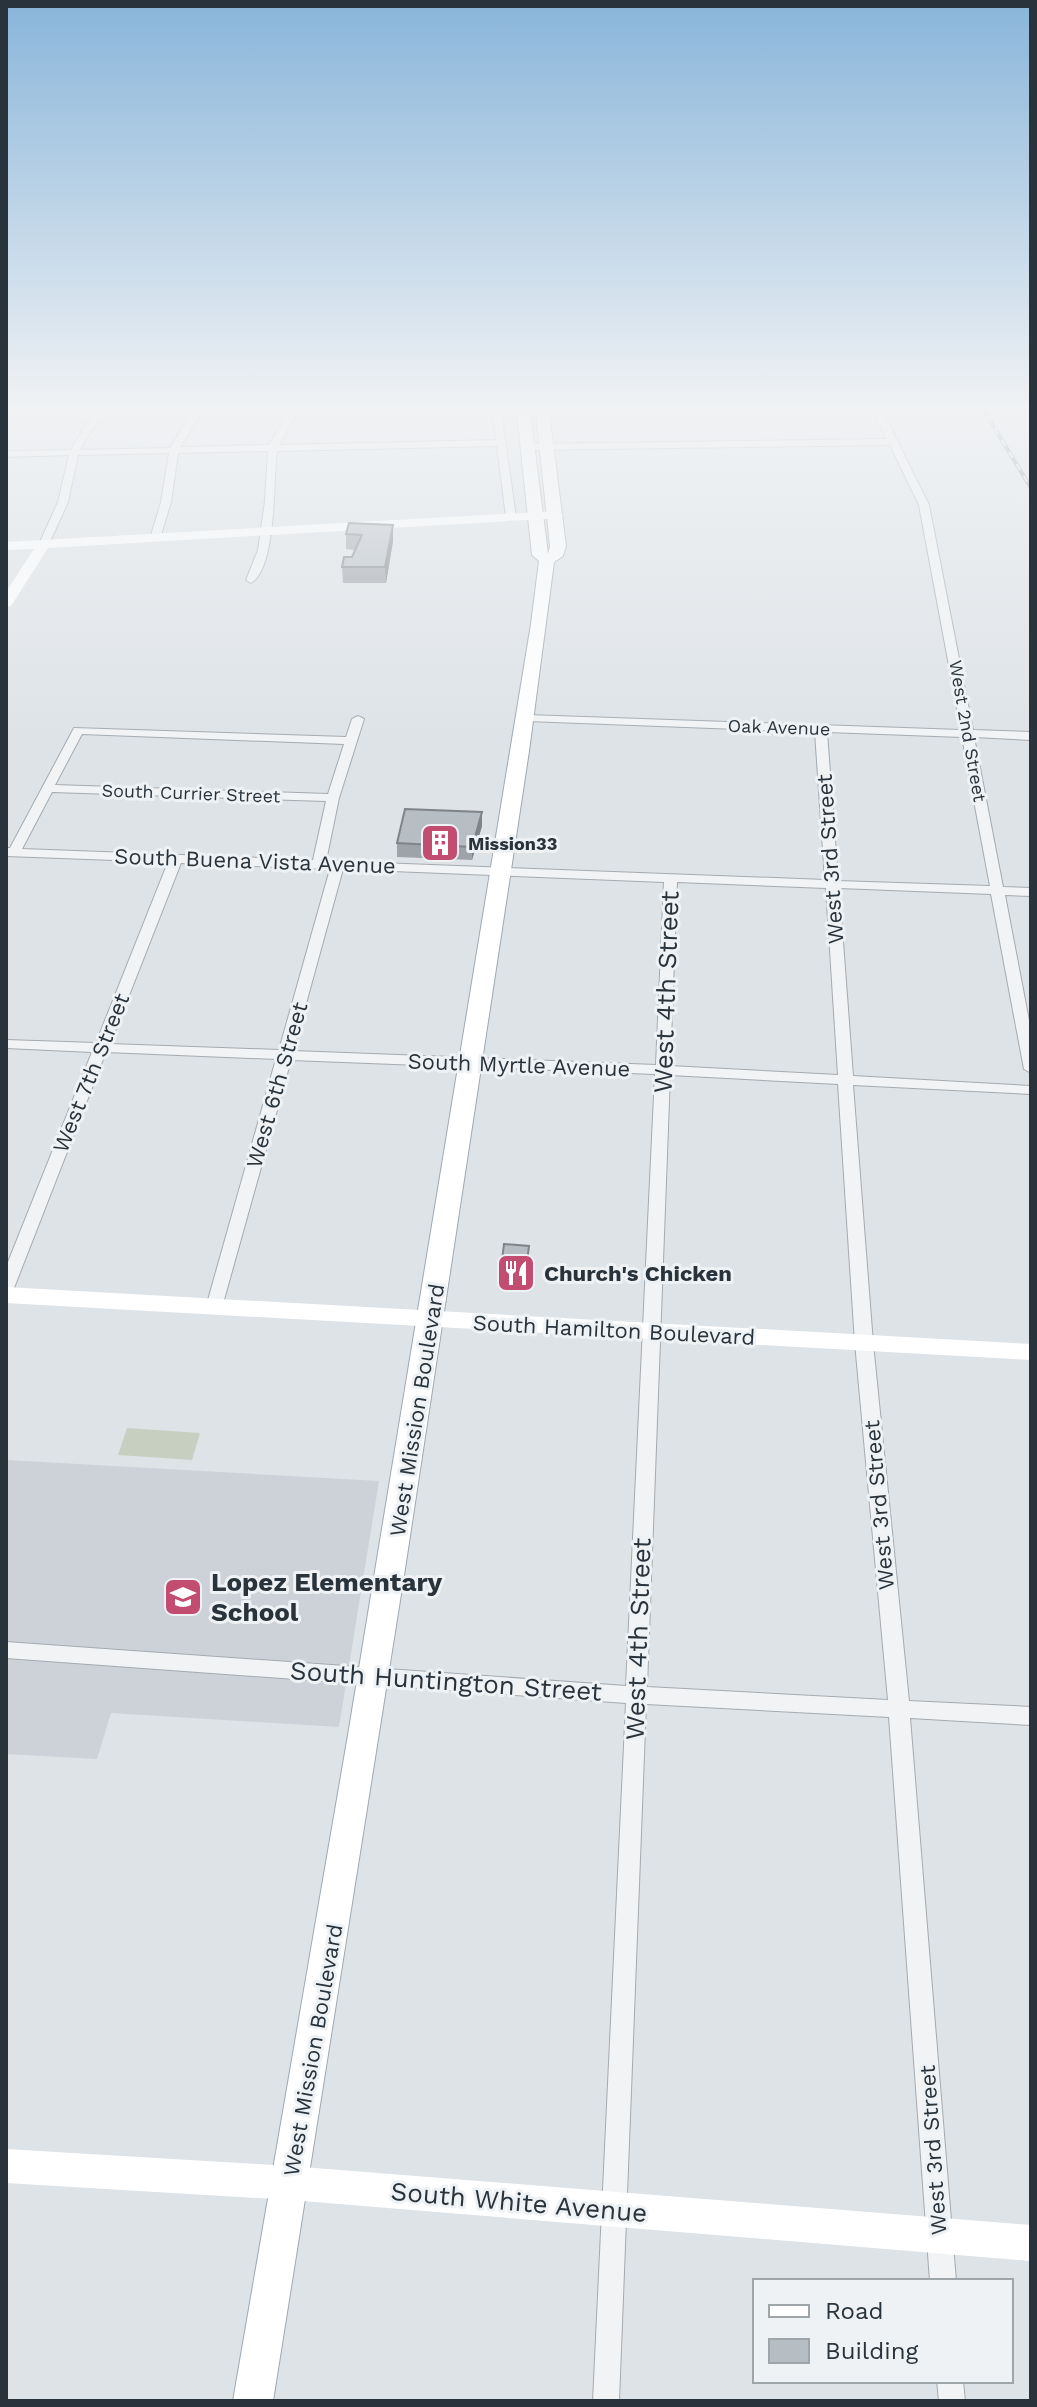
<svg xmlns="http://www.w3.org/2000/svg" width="1037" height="2407" viewBox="0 0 1037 2407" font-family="'Work Sans',sans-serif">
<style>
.built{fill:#cdd2d8}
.green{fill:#c7d0c0}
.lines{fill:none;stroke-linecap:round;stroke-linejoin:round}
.street-casing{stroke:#a4abb0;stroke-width:2}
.primary-casing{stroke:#9fa9b1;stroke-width:2}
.street{fill:#f1f3f5;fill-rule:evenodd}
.secondary{fill:#fff;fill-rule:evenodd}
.primary{fill:#fff;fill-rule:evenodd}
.rail-casing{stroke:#79858f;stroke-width:4}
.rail{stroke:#eef2f4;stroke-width:2;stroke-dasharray:7;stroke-linecap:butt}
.wall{fill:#9da3a8}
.shaded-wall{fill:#7f8488}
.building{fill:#b6bdc3;stroke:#7f8488;stroke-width:2}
.labels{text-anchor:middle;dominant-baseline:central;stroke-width:6;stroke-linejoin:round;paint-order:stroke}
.far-street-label{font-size:18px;fill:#29333c;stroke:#eef2f4}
.far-poi-label{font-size:18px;font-weight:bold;fill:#29333c;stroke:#eef2f4;text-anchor:start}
.street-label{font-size:22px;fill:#29333c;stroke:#eef2f4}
.poi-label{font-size:22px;font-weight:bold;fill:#29333c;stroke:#eef2f4;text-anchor:start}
.near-street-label{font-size:26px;fill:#29333c;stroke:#eef2f4}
.near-poi-label{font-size:26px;font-weight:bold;fill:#29333c;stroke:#eef2f4;text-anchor:start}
</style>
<rect width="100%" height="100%" fill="#dee3e7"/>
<path class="built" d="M6,1460L379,1481L339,1727L111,1713L97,1759L6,1754Z"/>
<path class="green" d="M127,1428L200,1433L192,1460L118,1455Z"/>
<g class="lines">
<defs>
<path id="street" d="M8,404H17L6,415V407Z
M104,404H113L92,429L80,450L170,448L198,404H207L180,447L269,445L293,404H302L279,445L496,440L492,404H500L516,517L511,520L506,517L497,446L277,451C273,479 277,568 251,583L246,580L258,550L265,501L268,451L178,453L171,502L161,535L156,538L151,535L161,502L169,453L78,455L68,502L49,544L40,546L39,544L58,502L69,455L6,457V451L71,450L85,426Z
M870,404H879L929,505L973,730L1031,732V740L974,737L1003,887L1031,888V896L1005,895L1031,1031V1073L1024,1069L991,894L839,888L853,1076L1031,1086V1094L853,1085L873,1343L909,1701L1031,1707V1725L910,1718L956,2281H930L889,1717L646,1704L619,2401H593L626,1703L6,1658V1642L626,1686L655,1074L291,1060L222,1307L214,1313L206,1307L276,1059L106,1052L14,1288L6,1294V1267L92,1052L6,1048V1040L96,1043L168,862L6,856V848H10L74,728L346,737L352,719L358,716L364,719L339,798L326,861L825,880L815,732L527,721L521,718L527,715L961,730L919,505L890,445L527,450L522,447L527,444L887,439ZM827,732L962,737L990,886L838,881ZM82,734L344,744L328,794L55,785ZM52,792L326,801L313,860L22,849ZM181,863L330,869L279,1050L110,1044ZM343,869L664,882L656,1065L293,1051ZM677,882L826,888L838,1075L670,1066ZM670,1075L838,1084L855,1343L888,1700L647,1687Z
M937,2381H963L965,2401H939Z"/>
<path id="primary" d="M516,404H529L548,554L550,546L535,404H548L566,546L563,556L554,562L529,751L405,1569L273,2401H233L348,1735L531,624L539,561L532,555Z"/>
</defs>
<use href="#street" class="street-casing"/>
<use href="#primary" class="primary-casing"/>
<use href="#street" class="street"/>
<path class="secondary" d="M556,511L563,515L561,518L48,548L11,606L6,607V592L34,549L6,550V542Z
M6,1287L1031,1344V1360L6,1303Z
M6,2149L290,2166L1031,2225V2261L290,2200L6,2183Z"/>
<use href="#primary" class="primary"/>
<defs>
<path id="rail" d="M980,404L1031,488"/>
</defs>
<use href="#rail" class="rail-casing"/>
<use href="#rail" class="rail"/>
</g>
<path class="wall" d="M349,523L393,541L386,583H343L342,567L352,557L355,550L346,549V534Z
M482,826L472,860L397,857V843Z
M529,1246L527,1282L502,1280V1260Z"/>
<path class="shaded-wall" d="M393,525V541L386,583L385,567Z
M482,812V826L472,860V847Z
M529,1246L528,1266L527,1282V1262Z"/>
<path class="building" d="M349,523L393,525L385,567H342L344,557H352L362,535L346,534Z
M405,809L482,812L472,847L397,843Z
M504,1244L529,1246L527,1262L502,1260Z"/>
<linearGradient id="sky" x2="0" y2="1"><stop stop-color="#89b5da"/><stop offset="0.55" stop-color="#f0f2f4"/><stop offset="1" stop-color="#f0f2f4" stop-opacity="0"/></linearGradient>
<rect width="1037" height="741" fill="url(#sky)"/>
<defs>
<symbol id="building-square" viewBox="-11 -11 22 22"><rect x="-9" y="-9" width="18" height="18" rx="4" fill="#c34c71" stroke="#eef2f4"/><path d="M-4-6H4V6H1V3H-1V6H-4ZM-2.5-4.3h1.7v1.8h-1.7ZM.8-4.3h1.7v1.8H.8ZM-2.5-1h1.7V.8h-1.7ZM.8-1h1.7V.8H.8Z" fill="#fff"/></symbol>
<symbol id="restaurant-square" viewBox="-11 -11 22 22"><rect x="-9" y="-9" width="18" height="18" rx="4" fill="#c34c71" stroke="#eef2f4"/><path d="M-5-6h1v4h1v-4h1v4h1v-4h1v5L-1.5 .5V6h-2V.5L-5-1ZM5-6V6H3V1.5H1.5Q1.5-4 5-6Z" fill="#fff"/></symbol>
<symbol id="school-square" viewBox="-11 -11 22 22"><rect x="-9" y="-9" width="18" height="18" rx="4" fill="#c34c71" stroke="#eef2f4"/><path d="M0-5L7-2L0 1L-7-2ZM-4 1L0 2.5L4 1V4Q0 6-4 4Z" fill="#fff"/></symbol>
</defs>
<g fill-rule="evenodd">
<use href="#building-square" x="418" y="821" width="44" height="44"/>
<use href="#restaurant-square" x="494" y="1251" width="44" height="44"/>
<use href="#school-square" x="161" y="1575" width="44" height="44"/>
</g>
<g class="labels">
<g class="far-street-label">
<text transform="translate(779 727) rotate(2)">Oak Avenue</text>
<text transform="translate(968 731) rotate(80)">West 2nd Street</text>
<text transform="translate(191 793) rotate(2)">South Currier Street</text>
</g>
<g class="far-poi-label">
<text x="468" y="843">Mission33</text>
</g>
<g class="street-label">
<text transform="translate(830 859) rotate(-94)">West 3rd Street</text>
<text transform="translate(255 861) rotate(2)">South Buena Vista Avenue</text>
<text transform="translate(519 1065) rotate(2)">South Myrtle Avenue</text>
<text transform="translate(91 1073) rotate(-68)">West 7th Street</text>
<text transform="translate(277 1085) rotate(-74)">West 6th Street</text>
<text transform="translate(614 1330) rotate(3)">South Hamilton Boulevard</text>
<text transform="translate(417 1410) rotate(-81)">West Mission Boulevard</text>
<text transform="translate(879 1505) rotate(-95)">West 3rd Street</text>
<text transform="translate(313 2050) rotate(-80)">West Mission Boulevard</text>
<text transform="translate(933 2150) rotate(-94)">West 3rd Street</text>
</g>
<g class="poi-label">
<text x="544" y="1273">Church's Chicken</text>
</g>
<g class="near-street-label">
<text transform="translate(666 992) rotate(-88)">West 4th Street</text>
<text transform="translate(638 1639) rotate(-88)">West 4th Street</text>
<text transform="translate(446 1681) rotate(4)">South Huntington Street</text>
<text transform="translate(519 2202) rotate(5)">South White Avenue</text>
</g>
<g class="near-poi-label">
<text x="211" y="1582">Lopez Elementary<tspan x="211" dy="30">School</tspan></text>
</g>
</g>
<rect width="1037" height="2407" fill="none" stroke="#29333c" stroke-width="16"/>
<rect x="753" y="2279" width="260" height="104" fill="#eef2f4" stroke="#9fa6aa" stroke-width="2"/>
<rect x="769" y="2305" width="40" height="12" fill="#ffffff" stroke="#9fa6aa" stroke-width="2"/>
<text x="825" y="2319" font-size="24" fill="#29333c">Road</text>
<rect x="769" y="2339" width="40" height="24" fill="#b6bdc3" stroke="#9fa6aa" stroke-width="2"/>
<text x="825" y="2359" font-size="24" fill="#29333c">Building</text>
</svg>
